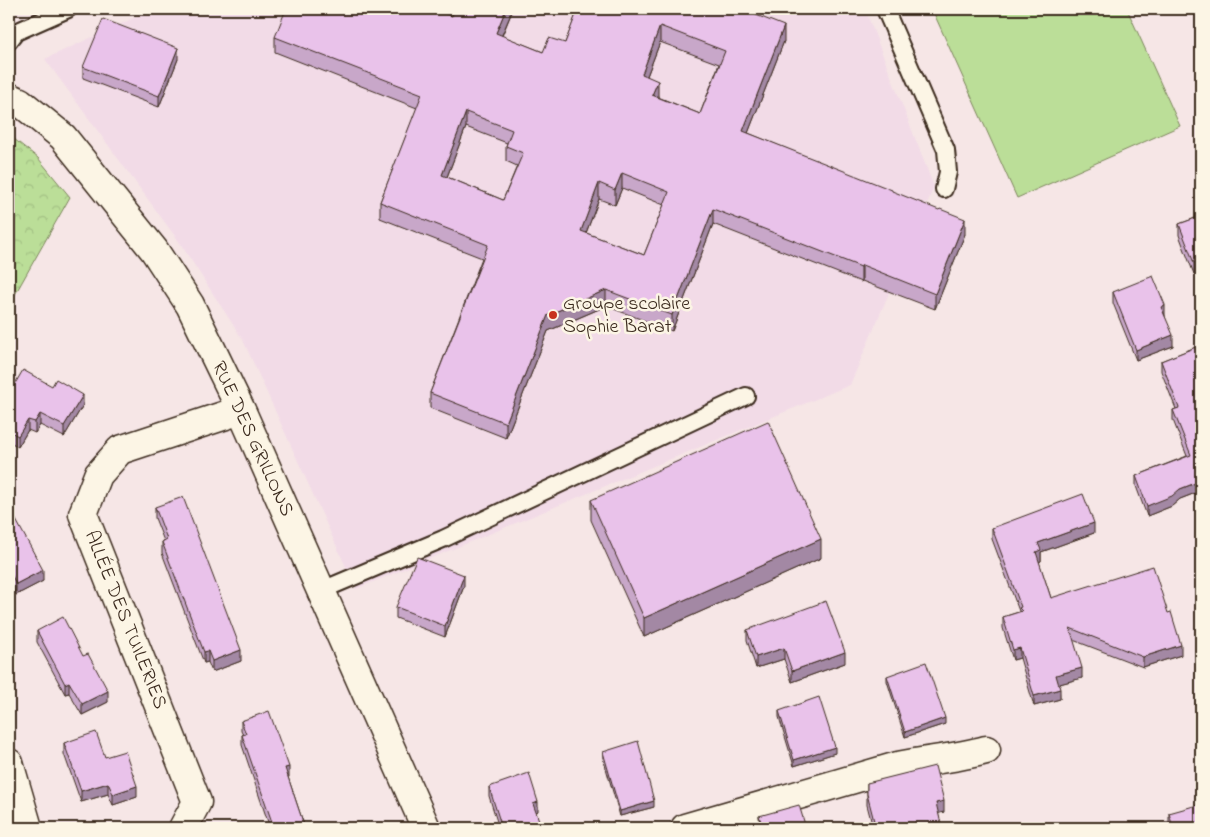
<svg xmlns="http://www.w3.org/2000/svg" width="1210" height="837" viewBox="0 0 1210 837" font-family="'Indie Flower',sans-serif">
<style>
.built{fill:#f2dbe7}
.grass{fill:#bbde98;stroke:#7b845b}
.park{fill:url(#park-crowns);stroke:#7b845b}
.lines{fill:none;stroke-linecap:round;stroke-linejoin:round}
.service-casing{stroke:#3b2a1e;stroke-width:20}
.minor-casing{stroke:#3b2a1e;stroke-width:31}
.service{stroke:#fcf5e5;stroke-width:16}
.minor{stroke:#fcf5e5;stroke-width:28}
.wall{fill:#c8a7c9;stroke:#3b2a1e;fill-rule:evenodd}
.shaded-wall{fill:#a388a4;stroke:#3b2a1e}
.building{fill:#e9c2ea;stroke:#3b2a1e;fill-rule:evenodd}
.poi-dot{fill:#c8321e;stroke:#fcf5e5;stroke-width:2}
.labels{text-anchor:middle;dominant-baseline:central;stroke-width:5;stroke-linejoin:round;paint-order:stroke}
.poi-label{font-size:20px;fill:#3b2a1e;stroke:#fcf5e5;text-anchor:start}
.street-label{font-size:20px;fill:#3b2a1e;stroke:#fcf5e5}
</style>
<defs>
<pattern id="park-crowns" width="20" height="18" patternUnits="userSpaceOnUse" patternTransform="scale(1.25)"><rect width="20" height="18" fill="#bbde98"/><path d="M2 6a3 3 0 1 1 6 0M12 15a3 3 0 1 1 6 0" fill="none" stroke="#a2bf83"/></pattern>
</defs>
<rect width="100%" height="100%" fill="#f6e6e6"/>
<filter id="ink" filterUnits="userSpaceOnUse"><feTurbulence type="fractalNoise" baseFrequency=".02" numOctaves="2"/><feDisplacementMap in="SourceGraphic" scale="10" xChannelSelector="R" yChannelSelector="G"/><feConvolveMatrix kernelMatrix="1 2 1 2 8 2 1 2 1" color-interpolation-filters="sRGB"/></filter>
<g filter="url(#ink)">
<path class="built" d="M153,9H865L934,187L850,385L356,589L243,340L180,243L45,59Z"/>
<path class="grass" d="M932,9H1127L1180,126L1017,198Z"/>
<path class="park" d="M9,135L38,158L70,197L9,305Z"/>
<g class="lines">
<defs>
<path id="service" d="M885,9L946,150L948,172L944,189
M9,41L16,32L68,9
M320,591L443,539L746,396"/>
<path id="minor" d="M9,97L20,102L63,137L154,250L190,305L241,410L426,828
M9,763L28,828
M183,828L197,802L83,514L98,475L120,450L241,410
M685,828L898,766C927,760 957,758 986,750"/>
</defs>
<use href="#service" class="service-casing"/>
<use href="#minor" class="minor-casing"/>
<use href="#service" class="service"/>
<use href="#minor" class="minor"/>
</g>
<path class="wall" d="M513,9L502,36L543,52L565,43L578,10L574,9H758L756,15L784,41L748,133L892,192L965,234L935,309L862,281L861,282L713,224L672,331L606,306L548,331L506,438L430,408V393L482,258L380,218V202L417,108L275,52V37ZM660,42L719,64L700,114L658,97V96L647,76ZM466,127L507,143L506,146V161L517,166L503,200L447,177ZM622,188L664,205L644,255L586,233L599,199L615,205Z
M178,59L159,107L83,78V67Z
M1201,216L1194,274L1179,235V224Z
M1113,292L1165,316L1173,346L1136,360L1113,303Z
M1201,345V492H1198L1180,499L1172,506L1147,516L1136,486V476L1187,456L1173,420V410L1176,409L1161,371V361Z
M9,394L83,405L64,437L40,425L35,433L28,430L18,447L9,441Z
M591,500L821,558L644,637L591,520Z
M9,507L43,581L16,595L9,581Z
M155,507L241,661L212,672L208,662L204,663L162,553V542L164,541L155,518Z
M992,528L1094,533L1041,552V561L1039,562L1051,598L1181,655L1143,667L1073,640L1082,678L1059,684L1060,699L1034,706L1020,658L1013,660L1003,628V617L1019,612V611L992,539Z
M464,586L445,637L396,618V607Z
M747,630L845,663L792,682L784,659L756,668L747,640Z
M37,631L83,656L108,702L82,715L69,693L65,694L37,642Z
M887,676L945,724L905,737L887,681Z
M779,711L835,753L794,766L779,717Z
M241,721L289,777H288L305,828H311H270L242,745V735H243L241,731Z
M64,743L105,757L137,797L113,805L108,794L81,802L64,754Z
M603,752L654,807L620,816L603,758Z
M867,783L944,812L938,813L942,828H873L867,805Z
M489,787L538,811L536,812L540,828H499L489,796Z
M1169,813L1201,828H1170L1169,824Z
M759,816L806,828H760Z"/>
<path class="shaded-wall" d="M506,9H513L496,49V33Z
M752,9H758L751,28V13Z
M660,26V42L642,89V74Z
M784,26V41L743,146V131Z
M178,48V59L159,107V96Z
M658,81V96L652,110V95Z
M466,112V127L442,190V175Z
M622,173V188L615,205V190Z
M599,183V199L581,246V231Z
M713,209V224L672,331V315Z
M965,219V234L935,309V294Z
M1201,260V271L1194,274V263Z
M862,265V281L861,282V267Z
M606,290V306L548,331L506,438V423L548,315Z
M1165,305V316L1161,307Z
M1173,335V346L1136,360V350Z
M83,395V405L64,437V426Z
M40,414V425L35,433V422Z
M28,420V430L18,447V436Z
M1198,482V492L1180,499L1172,506L1147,516V506L1180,489Z
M1094,523V533L1041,552V561L1036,563V552L1038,543Z
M821,539V558L644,637V618Z
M43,570V581L16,595V584Z
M464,575V586L445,637V626Z
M1181,645V655L1143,667V657Z
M784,648V659L756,668V657Z
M1020,648V658L1013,660V650Z
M241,650V661L212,672V661Z
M208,651V662L204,663V652Z
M845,652V663L792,682V671Z
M1082,668V678L1056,685V675Z
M69,682V693L65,694V684Z
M1060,689V699L1034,706V696Z
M108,691V702L82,715V704Z
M945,718V724L905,737V732Z
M835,747V753L794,766V760Z
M289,767V777L285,779V768Z
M108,783V794L81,802V791Z
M137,786V797L113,805V794Z
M654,801V807L620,816V811Z
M944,801V812L936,814V803Z
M538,802V811L533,813V804Z
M540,823V828H524Z"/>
<path class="building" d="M286,9H432L452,16L455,9H506L496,33L543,52L549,38L565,43L578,9H752L751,13L784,26L743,131L892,190V191L939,210L940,209L965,219L935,294L862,265L861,267L713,209L672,315L606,290L548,315L506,423L430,393L488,245L380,202L422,94L275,37ZM660,26L725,51L700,114L652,95L658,81L642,74ZM466,112L512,130L506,146L523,153L503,200L442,175ZM622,173L669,192L644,255L581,231L599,183L615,190Z
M103,19L178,48L159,96L83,67Z
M1201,216V260L1194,263L1179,224Z
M1153,276L1165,305L1161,307L1173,335L1136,350L1113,292Z
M1201,345V482H1198L1180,489L1172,496L1147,506L1136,476L1191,455L1173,410L1179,408L1161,361Z
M23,370L52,386L56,379L83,395L64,426L40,414L35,422L28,420L18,436L9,431V394Z
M768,421L821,539L644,618L591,500Z
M1083,494L1094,523L1038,543L1041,550L1036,552L1051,598L1153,566L1168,613L1171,612L1181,645L1143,657L1070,628L1082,668L1056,675L1060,689L1034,696L1020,648L1013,650L1003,617L1022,611L1019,608L1021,607L992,528Z
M183,497L241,650L212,661L208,651L204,652L162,542L167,539L155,507Z
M9,507L43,570L16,584L9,570Z
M417,557L464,575L445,626L396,607Z
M826,601L845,652L792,671L784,648L756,657L747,630Z
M63,617L83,656L88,654L108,691L82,704L69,682L65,684L37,631Z
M926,662L945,718L905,732L887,676Z
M819,697L835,747L794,760L779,711Z
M269,711L289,767L285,768L305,828L310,826L311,828H274L242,735L246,734L241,721Z
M96,732L105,757L125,751L137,786L113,794L108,783L81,791L64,743Z
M638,741L654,801L620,811L603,752Z
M935,766L944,801L936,803L942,828H884L874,821L867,794V783Z
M529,773L538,802L533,804L540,823L524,828H502L489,787Z
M1201,804V828H1173L1169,813Z
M799,805L806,828H763L759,816Z"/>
</g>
<circle class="poi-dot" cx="553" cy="315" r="5"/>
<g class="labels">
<g class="poi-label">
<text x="563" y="304">Groupe scolaire<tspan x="563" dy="23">Sophie Barat</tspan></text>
</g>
<g class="street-label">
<text transform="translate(252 439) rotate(65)">RUE DES GRILLONS</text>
<text transform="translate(125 620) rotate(68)">ALLÉE DES TUILERIES</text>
</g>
</g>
<rect width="1210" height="837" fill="none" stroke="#fcf5e5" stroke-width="30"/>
<rect x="15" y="15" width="1180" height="807" fill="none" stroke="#3b2a1e" stroke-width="2" filter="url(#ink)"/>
</svg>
